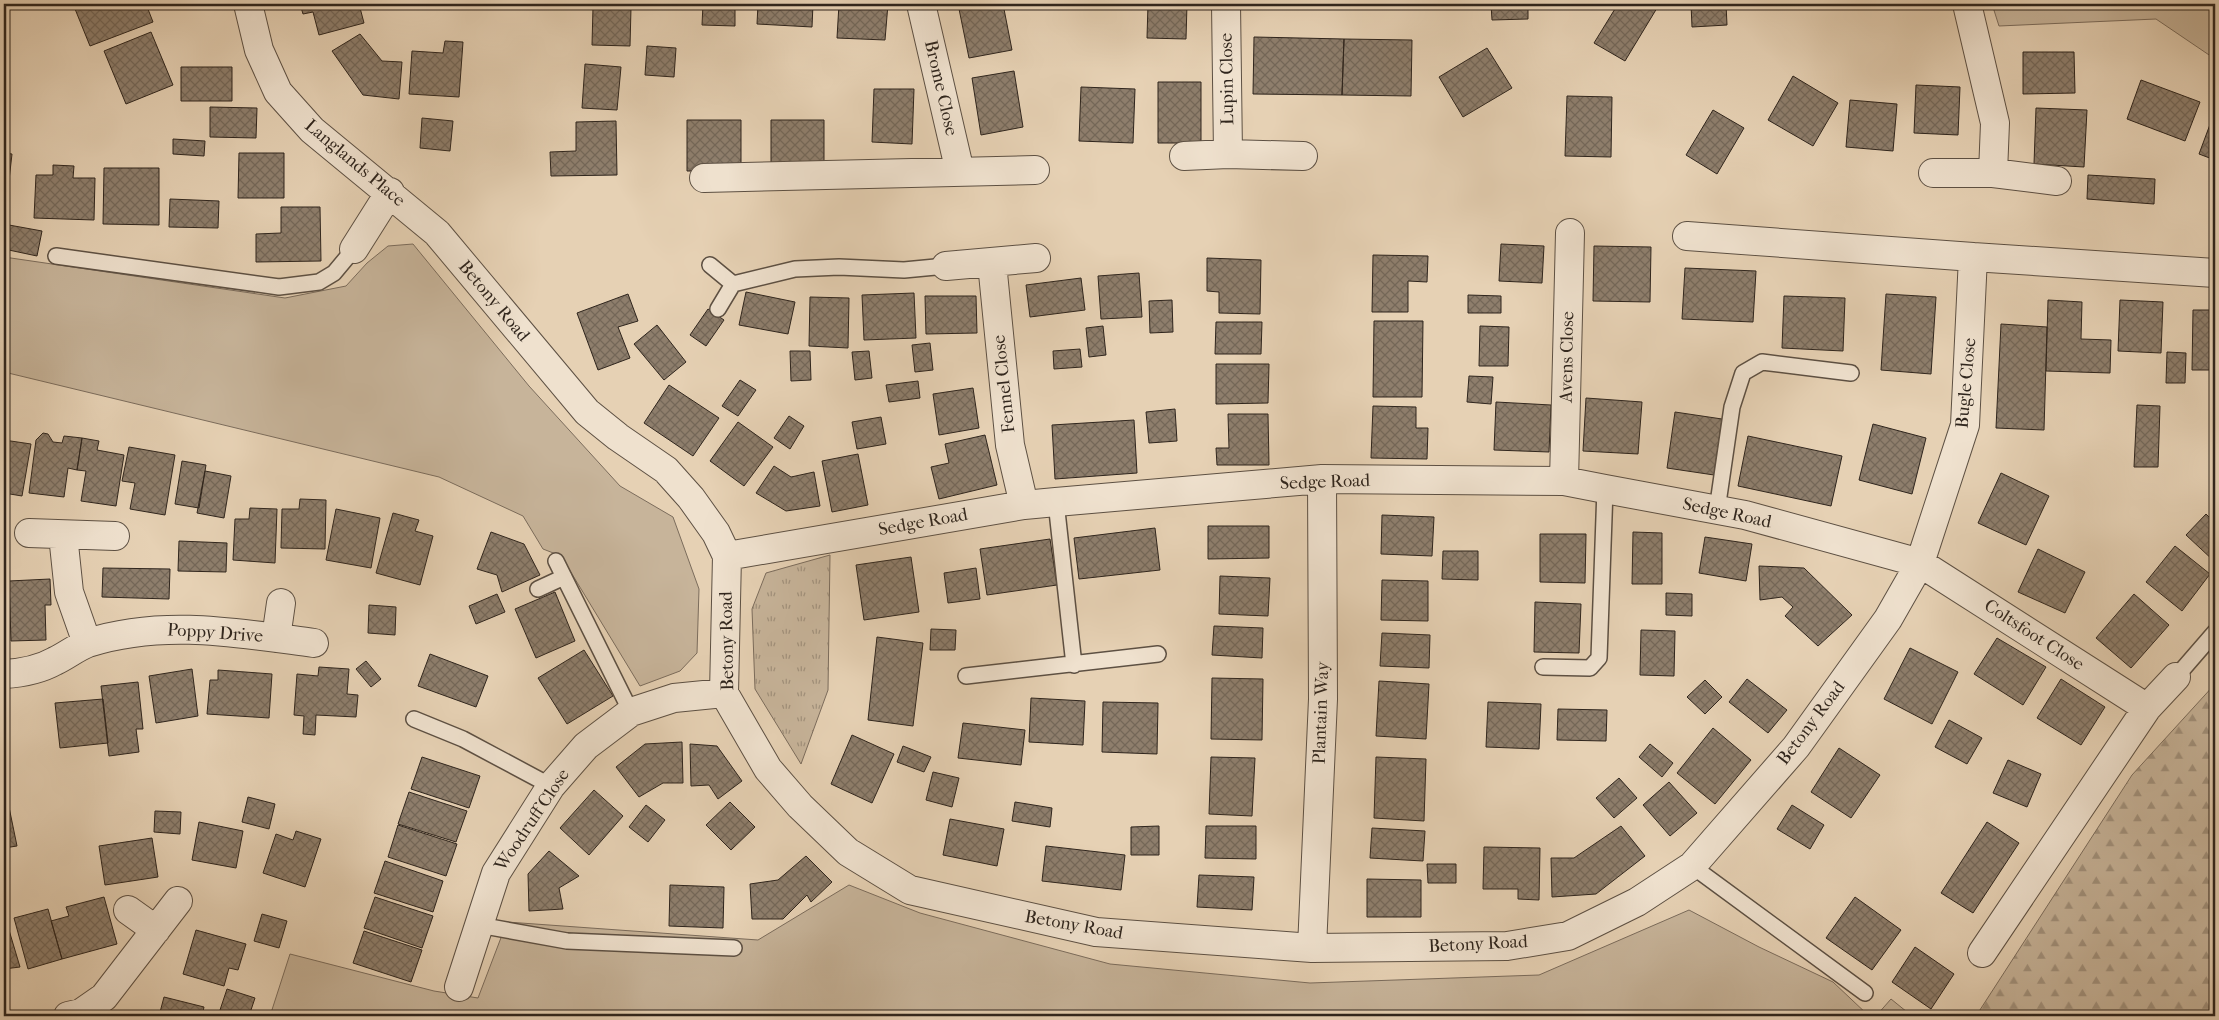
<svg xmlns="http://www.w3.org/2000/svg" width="2219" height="1020" viewBox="0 0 2219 1020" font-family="'IM FELL French Canon',serif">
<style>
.grass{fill:url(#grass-tufts);stroke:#7b6c5c}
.forest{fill:url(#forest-firs);stroke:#7b6c5c}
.park{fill:#c7b49a;stroke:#7b6c5c}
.building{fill:url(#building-cross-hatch);stroke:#2f251d}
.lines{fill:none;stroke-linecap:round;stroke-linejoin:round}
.lane-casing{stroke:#5d5043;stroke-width:18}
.street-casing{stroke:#5d5043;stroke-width:30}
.lane{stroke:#efe1ce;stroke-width:15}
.street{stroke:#efe1ce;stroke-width:28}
.labels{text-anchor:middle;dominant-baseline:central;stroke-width:4;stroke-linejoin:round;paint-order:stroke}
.street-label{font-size:18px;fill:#2f251d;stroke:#efe1ce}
</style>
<defs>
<pattern id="grass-tufts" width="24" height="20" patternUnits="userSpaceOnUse" patternTransform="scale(1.25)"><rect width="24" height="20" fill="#c7b49a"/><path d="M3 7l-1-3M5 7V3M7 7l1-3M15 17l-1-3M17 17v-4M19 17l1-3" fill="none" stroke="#a2927d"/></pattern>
<pattern id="forest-firs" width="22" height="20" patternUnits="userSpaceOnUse" patternTransform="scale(1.25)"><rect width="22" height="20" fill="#c7b49a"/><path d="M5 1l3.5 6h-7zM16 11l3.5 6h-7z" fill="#a2927d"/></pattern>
<pattern id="building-cross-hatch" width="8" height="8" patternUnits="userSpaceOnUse" patternTransform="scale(1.25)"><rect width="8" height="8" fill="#8e7e6c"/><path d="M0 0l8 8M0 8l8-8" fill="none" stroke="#746758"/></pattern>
</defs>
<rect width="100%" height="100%" fill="#e6d1b4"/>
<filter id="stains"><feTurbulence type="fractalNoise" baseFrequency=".004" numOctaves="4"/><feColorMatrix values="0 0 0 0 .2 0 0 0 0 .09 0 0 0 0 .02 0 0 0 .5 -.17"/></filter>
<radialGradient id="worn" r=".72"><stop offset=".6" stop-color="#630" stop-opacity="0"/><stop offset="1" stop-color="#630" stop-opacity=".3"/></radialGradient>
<path class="grass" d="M830,555L828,690L801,764L755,689L752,609L766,573Z"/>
<path class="forest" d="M2215,684V1016H1976L2132,775Z"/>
<path class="park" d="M1992,4H2215V59L2156,19L1999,26Z
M413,244L529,386L620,486L673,517L699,589L697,653L680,671L640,686L561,556L543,549L523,516L439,477L4,372V257L285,298L346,286L367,263L388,246Z
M849,885L920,913L1110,964L1310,983L1539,975L1689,910L1759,947L1833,982L1869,1016H270L290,954L434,991L478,998L507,922L758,940Z
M1891,999L1912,1016H1876Z"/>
<path class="building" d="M73,4H146L153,22L90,46Z
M300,4H359L364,23L319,35L313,12L303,14Z
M703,4H735V26L702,25Z
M758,4H813L812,27L757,24Z
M839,4H888L885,40L837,38Z
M958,4H1003L1012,50L969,58Z
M1148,4H1187L1186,39L1147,38Z
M1491,4H1528V19L1492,20Z
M1618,4H1649L1657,8L1625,61L1594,43Z
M1691,4H1726L1727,25L1692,27Z
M593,7L631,8L630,46L592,45Z
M151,32L173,85L126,104L104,51Z
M360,34L382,61L402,62L399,99L363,95L332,51Z
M1254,37L1344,39L1342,95L1253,94Z
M1344,39L1412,40L1411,96L1342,95Z
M445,41L463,42L459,97L409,94L412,51L443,53Z
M647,46L676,48L674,77L645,75Z
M1487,48L1512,88L1463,117L1439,77Z
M2023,52H2074L2075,93L2023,94Z
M585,64L621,67L617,110L582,108Z
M181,67H232V101H181Z
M1014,71L1023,127L981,135L972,78Z
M1793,76L1838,103L1813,146L1768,120Z
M2141,80L2200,102L2185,141L2127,119Z
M1158,82H1201V143H1158Z
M1916,85L1960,87L1958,135L1914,133Z
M1081,87L1135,89L1133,143L1079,141Z
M874,89H914L912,144L872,142Z
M1567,96L1612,97L1611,157L1565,156Z
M1850,100L1897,104L1893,151L1846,147Z
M210,107L257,108L256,138L210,137Z
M2036,108L2087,110L2084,167L2034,164Z
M1713,110L1744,128L1717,174L1686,155Z
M2215,111V160L2199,154Z
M422,118L453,121L450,151L420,148Z
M687,120H741V171H687Z
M771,120H824V167L771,168Z
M616,121L617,175L551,176L550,152L576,151V122Z
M173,139L205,141L204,156L173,154Z
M4,153L12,154L8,189H4Z
M239,153H284V198H238Z
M53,165L74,166L73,178H95L94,220L34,218L36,175H53Z
M104,168H159V225L103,224Z
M2088,175L2155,179L2154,204L2087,199Z
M170,199L219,201L218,228L169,227Z
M281,207H320L321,261L256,262V234L281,233Z
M9,225L42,231L37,256L4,249Z
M1501,244L1544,246L1542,283L1499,281Z
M1594,246L1651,247L1650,302L1593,301Z
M1373,255L1428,256L1427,282L1408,281V312H1372Z
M1207,258L1261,260L1260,314L1219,313V292L1207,291Z
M1685,268L1756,271L1753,322L1682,319Z
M1139,273L1142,317L1101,319L1098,276Z
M1081,278L1085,310L1030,317L1026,285Z
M746,292L795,302L788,334L739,325Z
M914,293L916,338L864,340L862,295Z
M628,294L638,321L618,327L630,358L598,370L577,313Z
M1886,294L1936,297L1931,374L1881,370Z
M1468,295L1501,296V313H1468Z
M925,296H976L977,333L926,334Z
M1784,296L1845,298L1843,351L1782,348Z
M810,297L849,298L848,348L809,346Z
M1172,300L1173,332L1150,333L1149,301Z
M2048,300L2082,302L2081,339L2111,340L2110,373L2046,371Z
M2120,300L2163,302L2161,353L2118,351Z
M708,309L724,320L706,346L690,335Z
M2193,310H2215V370H2192Z
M1374,321H1423L1422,397H1373Z
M1216,322H1262L1261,354H1215Z
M2001,324L2047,327L2044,430L1996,428Z
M657,325L686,362L664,380L634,344Z
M1103,326L1106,355L1089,357L1086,328Z
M1480,326L1509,327L1508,366H1479Z
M930,343L933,370L915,372L912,345Z
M1080,349L1082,367L1054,369L1053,351Z
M790,351H810L811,380L791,381Z
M869,351L872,378L855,380L852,352Z
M2167,352L2186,353L2185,383H2166Z
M1216,364H1269L1268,403L1216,404Z
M1469,376L1493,377L1491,404L1467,402Z
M740,380L756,390L738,416L722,406Z
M918,381L920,398L889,402L886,385Z
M669,385L719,418L693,456L644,423Z
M973,388L979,428L939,435L933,394Z
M1586,398L1642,402L1638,454L1583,451Z
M1496,402L1551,405L1549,452L1494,450Z
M2137,405L2160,406L2158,467H2134Z
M1373,406L1416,407V428H1428L1427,459L1371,458Z
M1175,409L1177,441L1149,443L1146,412Z
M1675,412L1722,419L1714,475L1667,468Z
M1228,414H1268L1269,465H1217L1216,448H1229Z
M789,416L804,426L790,449L774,438Z
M881,417L886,444L857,449L852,422Z
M1134,420L1137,473L1055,479L1052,425Z
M738,422L773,447L744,486L710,461Z
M1873,424L1926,438L1912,494L1859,480Z
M43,433L48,434L53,442L62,443L64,436L82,438L77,470L68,468L64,497L29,493L36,440Z
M985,435L997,485L939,499L931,467L949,463L945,444Z
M1748,436L1842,456L1831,506L1738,486Z
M82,438L99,441L97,450L124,455L116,506L81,501L86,471L77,470Z
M4,440L31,444L22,496L4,493Z
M129,447L175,455L165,515L130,509L135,483L122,481Z
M858,454L868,505L832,512L822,461Z
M182,461L206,465L199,508L175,504Z
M774,466L791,477L814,472L820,506L786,511L756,493Z
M205,471L231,476L224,518L197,513Z
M2001,473L2049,496L2026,545L1978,523Z
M300,499L326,500L325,549L281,548L282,509H299Z
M250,508L277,509L275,563L233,560L235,519H249Z
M336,509L380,518L371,568L326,560Z
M393,513L419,520L415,531L433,536L420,585L376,573Z
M2206,514L2215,523V562L2186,535Z
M1382,515L1434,517L1432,556L1381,554Z
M1208,526H1269V558L1208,559Z
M1155,528L1160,570L1079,579L1074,538Z
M491,532L524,544L540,575L502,592L497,575L477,569Z
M1633,532L1662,533V584H1632Z
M1540,534H1586L1585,583L1540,582Z
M1705,537L1752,544L1746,581L1699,573Z
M1050,539L1057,585L987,595L980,549Z
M179,541L227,543L226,572L178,571Z
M2175,546L2210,574L2182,611L2146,582Z
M2038,549L2085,572L2065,613L2018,592Z
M1443,551H1478V580L1442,579Z
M911,557L919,612L864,620L856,565Z
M1759,566L1804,568L1852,615L1818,646L1785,616L1793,607L1782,597L1760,600Z
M103,568L170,569L169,599L102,597Z
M976,568L980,599L948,603L944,573Z
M1220,576L1270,578L1268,616L1219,614Z
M50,579L51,605H45L46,640L11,641L9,581Z
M1382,580L1428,581V621L1381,620Z
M555,592L575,641L536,658L515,609Z
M1666,593L1692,594V616L1666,615Z
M4,594H8V636H4Z
M497,594L505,612L476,624L469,606Z
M2134,594L2169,625L2131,668L2096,638Z
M1535,602L1581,604L1579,653L1534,652Z
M369,605L396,607L395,635L368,633Z
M1214,626L1263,628L1262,658L1212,655Z
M931,629L956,630L955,650H930Z
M1641,630L1675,631L1674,676L1640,675Z
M1382,633L1430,635L1429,668L1380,666Z
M877,637L923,643L913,726L868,720Z
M1997,638L2046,667L2023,705L1974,674Z
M1910,648L1958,672L1932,724L1884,699Z
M584,650L613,696L567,724L538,678Z
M430,654L488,676L476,707L418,686Z
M366,661L381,679L371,687L356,669Z
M319,667L349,669L347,694L358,695L356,717L316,715L315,735L303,734L304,716L294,715L297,674L318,676Z
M192,669L198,716L156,723L149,676Z
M218,670L272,674L269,718L207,714L210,680H218Z
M1212,678L1263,679L1262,740L1211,739Z
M1747,679L1787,710L1768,733L1729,702Z
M2061,679L2105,707L2081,745L2037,718Z
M1705,680L1722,697L1705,714L1687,697Z
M1379,681L1429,684L1426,739L1376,736Z
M138,682L143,729H136L139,752L109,756L101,686Z
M1031,698L1085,701L1083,745L1029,742Z
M103,699L108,743L60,748L55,703Z
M1103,702L1158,703L1157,754L1102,752Z
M1488,702L1541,704L1539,749L1486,747Z
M1558,709L1607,710L1606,741L1557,740Z
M1949,720L1982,738L1967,764L1935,747Z
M963,723L1025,730L1021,765L958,758Z
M1713,728L1751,760L1715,804L1677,773Z
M852,735L894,754L872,803L831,784Z
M682,742L683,783H663L639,797L616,767L645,744Z
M690,744L717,746L742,781L718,799L709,785L691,786Z
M1650,744L1673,763L1662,777L1639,757Z
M903,746L931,757L924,772L897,762Z
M1839,748L1880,775L1851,818L1811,792Z
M422,757L480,776L469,808L411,789Z
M1211,757L1255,758L1252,816L1209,814Z
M1376,757L1426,759L1424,821L1374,818Z
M2008,760L2041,774L2027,807L1993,793Z
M933,772L959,778L952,807L926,800Z
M1619,778L1637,798L1614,818L1596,798Z
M1669,782L1697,813L1670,836L1643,805Z
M594,790L623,816L589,855L560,828Z
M409,792L467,811L456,842L398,824Z
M248,797L275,804L269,829L242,822Z
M730,802L755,827L731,850L706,825Z
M1015,802L1052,808L1050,827L1012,821Z
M646,805L665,820L648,842L629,827Z
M1792,805L1824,825L1810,849L1777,829Z
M9,807L17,846L4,848V808Z
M155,811L181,812L180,834L154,832Z
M950,819L1004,829L997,866L943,855Z
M199,822L243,831L236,868L192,860Z
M1987,822L2019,843L1973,913L1941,893Z
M398,825L457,844L446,876L388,857Z
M1159,826V855H1131V827Z
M1206,826H1256V859L1205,858Z
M1621,826L1645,856L1596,894L1552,897L1551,858H1574Z
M1372,828L1425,831L1423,861L1370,858Z
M296,831L321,839L305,887L263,873L276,834L293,840Z
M152,838L158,877L105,885L99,846Z
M1046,846L1125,855L1121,890L1042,881Z
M1484,847L1540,848L1539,900L1518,899V889H1483Z
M549,851L579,876L559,888L563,909L529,911L528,874Z
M806,856L832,882L811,902L807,895L783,919H752L750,884L778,880Z
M385,861L443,881L433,912L374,893Z
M1427,864H1456V883H1428Z
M1199,875L1254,877L1252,910L1197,907Z
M1367,879L1421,880V917H1367Z
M670,885L724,887L723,928L669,926Z
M104,897L117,944L62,959L51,921L69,916L66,907Z
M375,897L433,916L422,948L364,928Z
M1855,897L1901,930L1872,970L1826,938Z
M48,909L62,959L28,969L14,918Z
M262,914L287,921L279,948L254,941Z
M6,920L20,967L4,969V921Z
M196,930L246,944L238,970L229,968L224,986L183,974Z
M364,931L422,950L411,982L353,963Z
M1915,947L1954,974L1931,1009L1892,982Z
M227,989L255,998L249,1016H218Z
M164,997L204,1007L202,1016H159Z"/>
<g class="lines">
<defs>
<path id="lane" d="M56,256L279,287L319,282L334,273L354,249
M710,265L733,284L718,309
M733,284L795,269L839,267L904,270L946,266
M1056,502L1074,665
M1717,510L1732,407L1743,373L1762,362L1851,373
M556,561L631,712
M538,589L564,577
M1543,667L1590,668L1599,658L1605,489
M966,676L1158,654
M2176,677L2215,632
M414,719L463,739L551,786
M1692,866L1865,993
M479,925L567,941L734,948"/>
<path id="street" d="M248,4L259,50L278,92L312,130L437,233L587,412L618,437L666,470L691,498L716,533L727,556L724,693L768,769L800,806L848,852L910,890L1096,932L1312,948L1507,946L1568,936L1637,902L1692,866L1796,747L1888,619L1920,563L1965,425L1973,257L2215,273
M921,4L960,172
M1226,4L1228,154
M1967,4L1995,123L1993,173
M1184,156L1228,154L1303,156
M1933,173H1993L2057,181
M704,178L1035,170
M1687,236L1973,257
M354,249L390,192
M992,263L1010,445L1024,505
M946,266L1036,258
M1564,481L1570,233
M29,533L115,536
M63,535L69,592L87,643
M727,556L1024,505L1056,502L1322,479L1564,481L1605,489L1745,515L1920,563L2147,708
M276,638L281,603
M4,674C22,673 39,670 55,661C66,656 77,647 88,643C163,619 238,633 314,643
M128,910L156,930
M1312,948L1323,699L1322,479
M1982,953L2147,708L2176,677
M459,987L496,873L551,786L586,746L631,712L674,698L724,693
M68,1016L81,1013L104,997L178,901"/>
</defs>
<use href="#lane" class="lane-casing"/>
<use href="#street" class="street-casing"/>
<use href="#lane" class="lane"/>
<use href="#street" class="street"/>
</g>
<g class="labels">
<g class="street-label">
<text transform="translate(1227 79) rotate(-91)">Lupin Close</text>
<text transform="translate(941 88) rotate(77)">Brome Close</text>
<text transform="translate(355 163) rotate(40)">Langlands Place</text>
<text transform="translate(494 301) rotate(50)">Betony Road</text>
<text transform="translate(1567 357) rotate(-89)">Avens Close</text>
<text transform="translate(1966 383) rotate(-85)">Bugle Close</text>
<text transform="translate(1004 384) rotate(-96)">Fennel Close</text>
<text transform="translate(1325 482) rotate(-2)">Sedge Road</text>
<text transform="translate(1727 513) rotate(12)">Sedge Road</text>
<text transform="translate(923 522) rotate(-10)">Sedge Road</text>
<text transform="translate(215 633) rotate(4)">Poppy Drive</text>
<text transform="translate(2034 635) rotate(33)">Coltsfoot Close</text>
<text transform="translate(727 641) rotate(-91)">Betony Road</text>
<text transform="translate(1321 713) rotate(-88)">Plantain Way</text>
<text transform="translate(1811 723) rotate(-53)">Betony Road</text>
<text transform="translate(532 820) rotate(-56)">Woodruff Close</text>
<text transform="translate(1074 925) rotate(10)">Betony Road</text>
<text transform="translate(1478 944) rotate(-3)">Betony Road</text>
</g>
</g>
<rect width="2219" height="1020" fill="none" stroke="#e6d1b4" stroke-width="20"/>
<rect x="5" y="5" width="2209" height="1010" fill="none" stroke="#2f251d" stroke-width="2.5"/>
<rect x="10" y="10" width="2199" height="1000" fill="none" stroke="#2f251d"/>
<rect width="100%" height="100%" filter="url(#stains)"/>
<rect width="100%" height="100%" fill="url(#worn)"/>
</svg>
